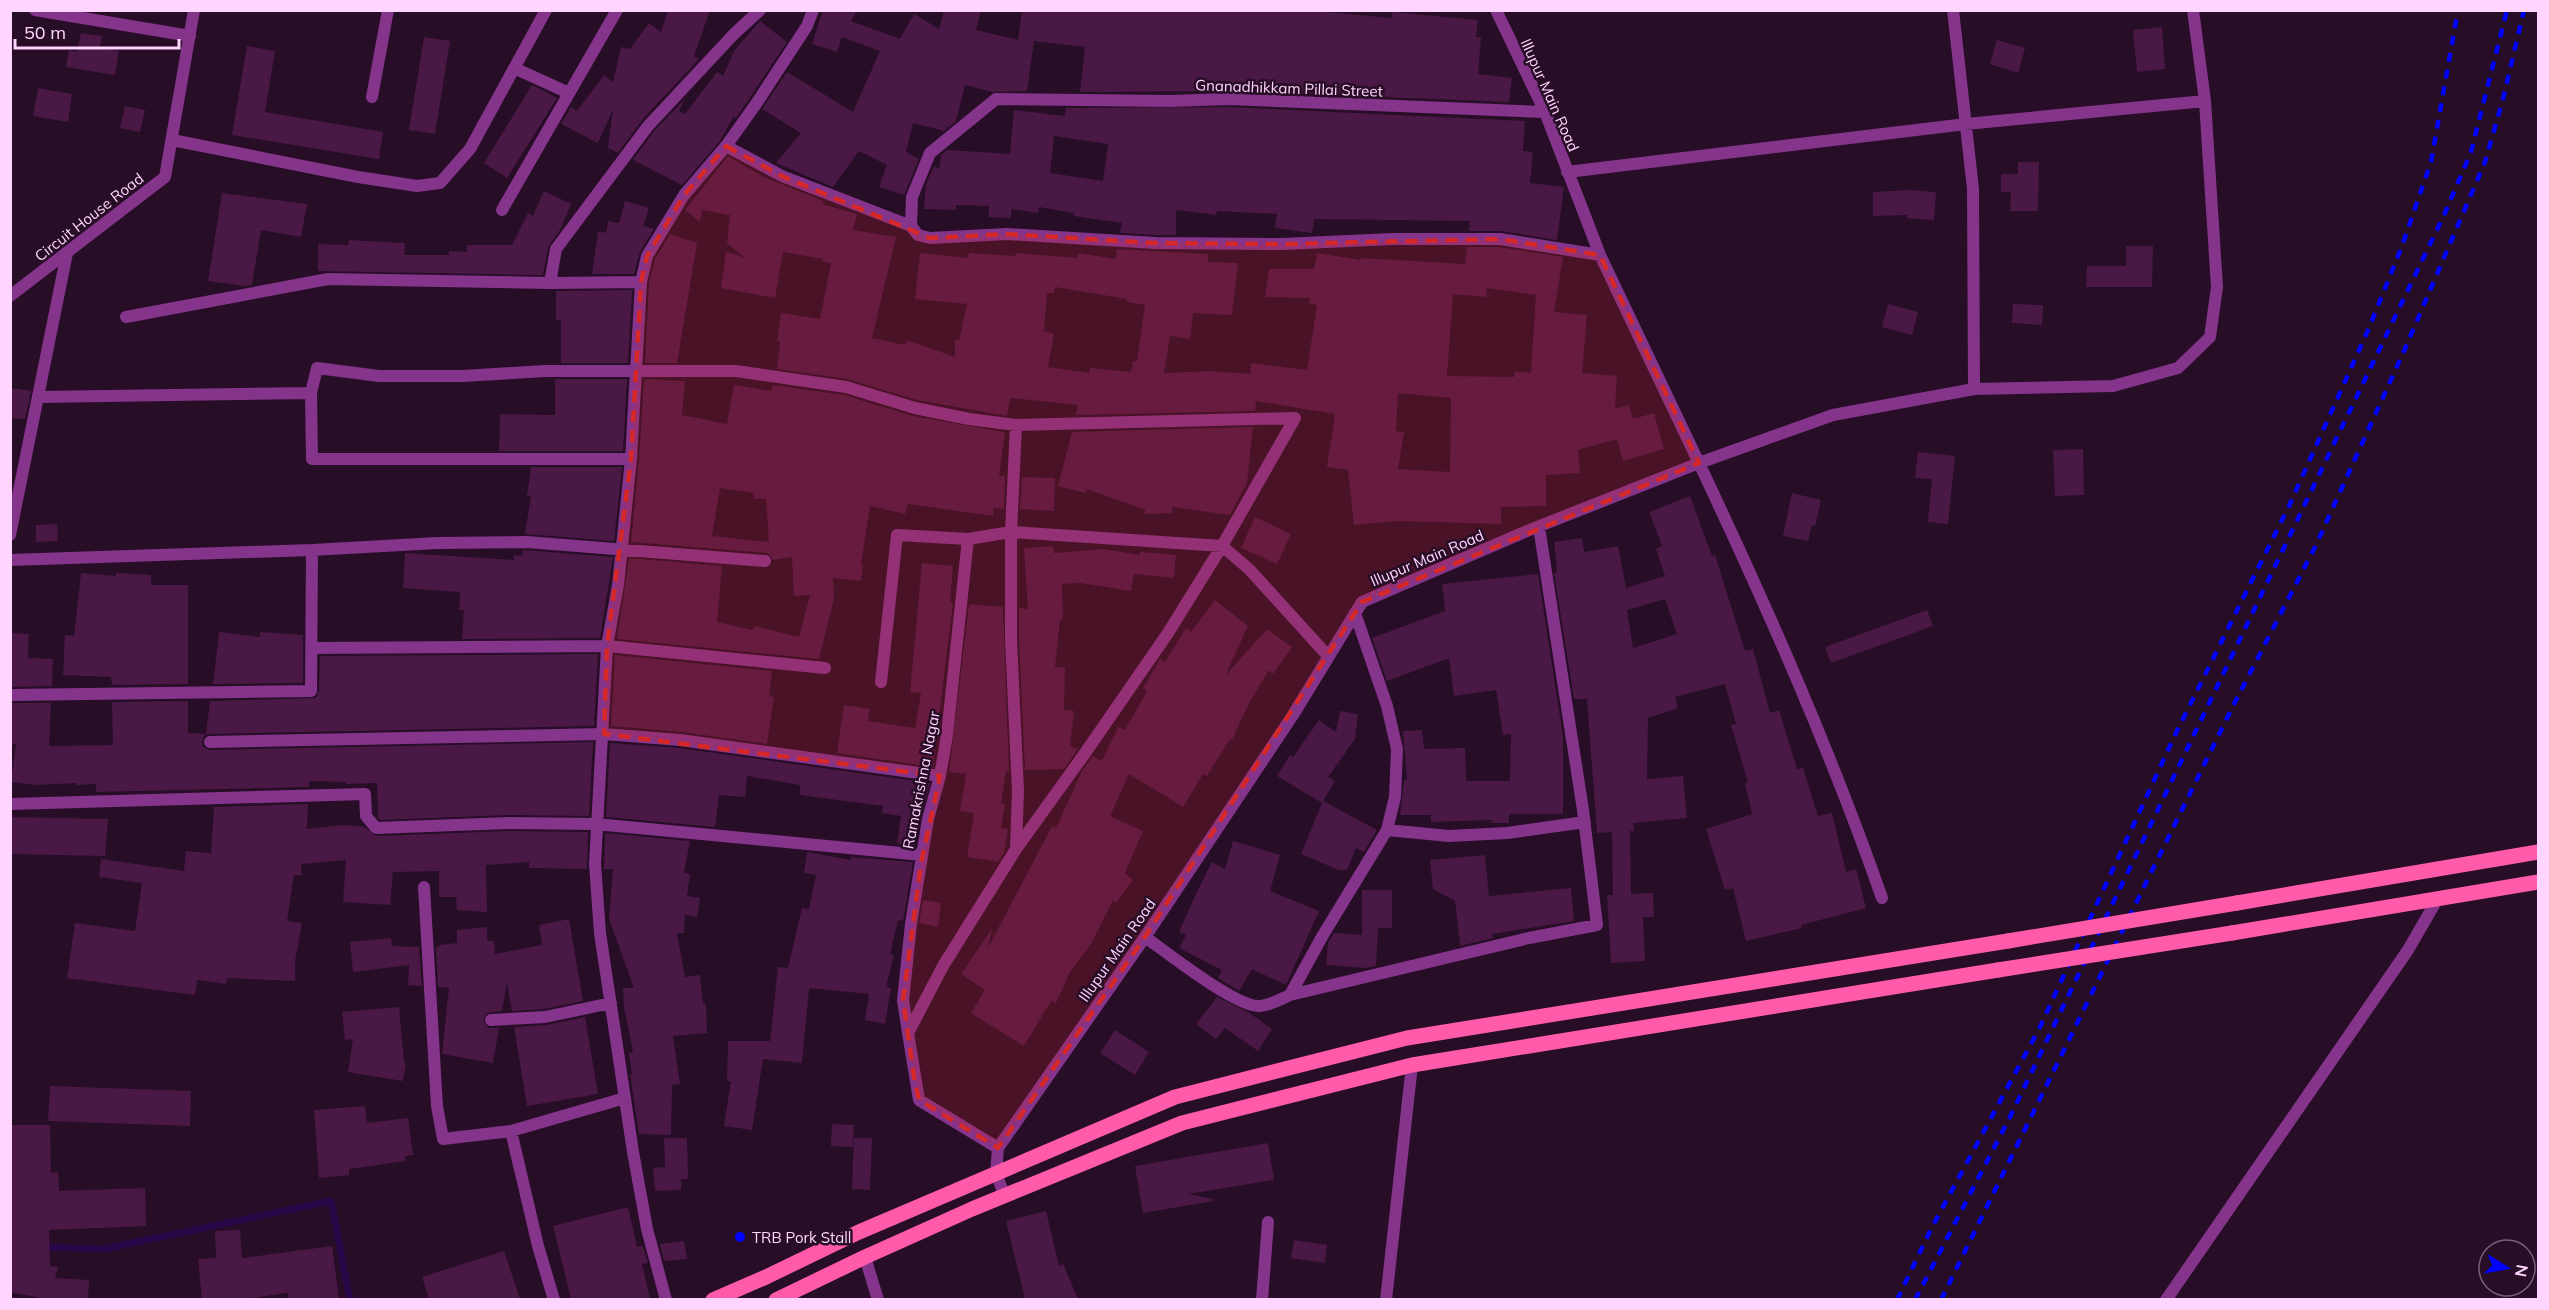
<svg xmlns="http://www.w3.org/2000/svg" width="2549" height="1310" viewBox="0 0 2549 1310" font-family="Mulish,sans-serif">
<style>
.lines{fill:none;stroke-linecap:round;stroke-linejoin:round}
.stream{stroke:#290648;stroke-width:7}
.building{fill:#4a1845;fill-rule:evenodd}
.minor{stroke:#84348a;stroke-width:12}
.tertiary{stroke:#84348a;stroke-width:12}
.primary{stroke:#ff5baa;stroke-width:15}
.rail{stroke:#0002ff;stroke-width:4.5;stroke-dasharray:9 8;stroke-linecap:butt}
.primary-bridge{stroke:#ff5baa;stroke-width:15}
.marked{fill:#d62828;fill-opacity:0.2;stroke:#d62828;stroke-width:4.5;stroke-dasharray:12 8;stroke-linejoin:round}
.poi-dot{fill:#0002ff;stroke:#270d26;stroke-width:2}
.labels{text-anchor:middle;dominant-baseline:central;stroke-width:5;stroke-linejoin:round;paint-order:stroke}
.street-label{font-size:15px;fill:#ffd4ff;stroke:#270d26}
.poi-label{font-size:15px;fill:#ffd4ff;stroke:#270d26;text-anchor:start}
</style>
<rect width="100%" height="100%" fill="#270d26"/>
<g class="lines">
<path class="stream" d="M43,1247L104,1249L331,1201L350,1300"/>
</g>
<path class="building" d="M668,10H710L694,56L699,59L642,120L618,153L608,148L613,109L598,143L561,124L571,107L577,111L604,75L613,82L621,47L630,49L649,23L661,32Z
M823,10H857L851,21L900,39L914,14L939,29L944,10H981L976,30L1018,40L1022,10H1304L1392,18V12L1478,20L1476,37H1481L1478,74L1512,78L1509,102L1229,91L1080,92L1085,47L1034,41L1027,91L993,92L965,85L956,121L944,131L913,123L906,152L919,159L904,195L879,187L887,165L859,151L833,187L776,163L801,133L762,109L787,72L853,112L880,51L842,37L837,52L812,44Z
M760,21L787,42L749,99L736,118L733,117L720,141L682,185L633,160L654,131L685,99L679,111L685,114L717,72L723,76L734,51Z
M2162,27L2165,69L2137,72L2133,30Z
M81,33L102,36L100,48L119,51L115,75L66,67L69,50L77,52Z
M424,37L450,41L435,134L409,130Z
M1997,40L2025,48L2018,73L1990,64Z
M247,46L275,51L265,112L383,132L379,159L232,135Z
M532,85L557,98L507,178L484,163Z
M38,88L72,94L68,122L33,116Z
M125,106L145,110L140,132L120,128Z
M1229,107L1525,121L1523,151L1533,152L1530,183L1564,187L1557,240L1501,231H1469L1470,221L1314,219L1312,233L1275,228L1277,214L1217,211L1216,215L1176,210V235H1155L1120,233L1122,223L1074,216V213L1039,207L1038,213L1011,209V218L989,217V206L956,205V210L924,209L926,184L934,166L939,169L941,155L947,150L1010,154L1014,110L1065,116L1066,108ZM1054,136L1108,144L1103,181L1050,173Z
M728,156L764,177L824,201L822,204L857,214L853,230L896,237L872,338L905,345L907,340L955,357V340H959L967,304L915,299L920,253L968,258L969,253L1015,256L1016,253L1077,258L1078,253L1116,259L1117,249L1208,254V262L1238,263L1232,315L1193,313L1190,339L1170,336L1164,373L1211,371L1250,374L1251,363L1307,370L1317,305L1309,304L1310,298L1265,297L1269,269H1314L1317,253L1361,260V258L1465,264L1467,247H1499L1563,257L1554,312L1587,315L1582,373L1617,376L1615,409L1629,405L1633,419L1654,413L1664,449L1623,461L1617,439L1578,450L1580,473L1546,475V506L1501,507V524L1395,521L1354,525L1348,470L1327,467L1335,414L1256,401L1255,411L1076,415L1078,405L1010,398L1007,416L917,400L847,379L777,369L780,341H777L781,313L820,319L831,263L823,262V259L783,252L775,298L721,288L726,251L745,258L727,243L730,215L702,210L700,222L685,210ZM1055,287L1127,299V302L1145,305L1137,361H1133L1131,372L1090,368L1089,373L1048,367L1054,334L1044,331L1047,293H1054ZM1487,288L1536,295L1531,373L1515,371L1514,377L1447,376L1453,294L1486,297ZM1398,393L1451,398L1450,472L1398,469L1404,432L1396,431Z
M2018,162H2039L2038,211H2010L2011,192H2001V174H2018Z
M1909,190L1936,192L1934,220L1907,218V215L1873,216V192Z
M544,191L571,204L560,230L548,247L543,275L318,271V244L348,245L349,240L405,243L404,255H449V251L467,252V245H512L528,213L533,216Z
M222,193L307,204L301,237L261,230L252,285L245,286L208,281Z
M625,201L649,208L643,226L654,229L640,252L634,274H592L598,231L606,233L608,221L619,223Z
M670,234L697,243L677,363H645L649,283L655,259Z
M2126,246H2153L2152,287H2086L2087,266H2126Z
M632,290L628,363H561V320H556V291Z
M1888,304L1918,312L1912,335L1882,327Z
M2013,304L2043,305L2042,325L2012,323Z
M555,379H627L623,451H499L500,414L555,415Z
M644,379L685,381L682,415L727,424L734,385L771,391L773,385L844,395L913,416L1005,432L999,476H1005L1004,509L994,508L993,516L908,504L905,514L870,506L861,565H863L861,581L833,578L834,599L819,659L617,639L629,558L722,566L717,622L753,630L754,626L799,637L810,595L794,596L792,557L773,560L770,555L766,553L631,542L639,460ZM720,488L754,493V499H766L769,542L712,536Z
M10,388L31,391L25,419L10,418Z
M1253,427L1247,483L1230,515L1172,507V513L1145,514V510L1087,489L1086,493L1058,486L1072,432Z
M2083,449L2084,495L2055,496L2053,450Z
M1918,452L1955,456L1948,524L1928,522L1932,479L1915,478Z
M531,467H622L614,541L525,534L531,496H527Z
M1022,477L1055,478L1054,511L1020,509Z
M1792,493L1821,500L1815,526L1812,525L1808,541L1783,536Z
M1690,496L1712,556L1715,555L1745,651L1753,649L1770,713L1779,710L1797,769L1803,768L1818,816L1832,813L1846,872L1856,869L1866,908L1801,925L1802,928L1746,941L1733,888L1725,890L1706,829L1752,814L1745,783L1748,782L1731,725L1736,724L1725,684L1675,697L1678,708L1648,718L1647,779L1683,776L1687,818L1633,823L1634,831H1630L1631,894L1653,893L1654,917H1643L1645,961L1611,963L1607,895H1613L1612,832L1597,833L1587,699H1574L1554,573L1557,572L1554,542L1582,538L1584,552L1618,546L1626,588L1665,576L1656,549L1662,546L1649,512ZM1665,599L1677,634L1633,648L1627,610Z
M1255,517L1291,534L1277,564L1241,548Z
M57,524L58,541L36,542V525Z
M1053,546L1054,553L1103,549L1140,555V552L1176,555L1174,578L1134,574L1131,591L1080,583L1062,584L1063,619L1060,620L1055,667H1065L1064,710L1074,711L1070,746L1078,749L1064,769L1025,770L1019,640V608L1028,609L1024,548Z
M523,550L613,557L600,638L462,639L464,610H459L460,592L403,588L405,553L514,560V555L522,556Z
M922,563L953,566L950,602L953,603L933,767L837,753L844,705L870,709L868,721L915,728L921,693L910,692Z
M81,573L116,576V573L151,575V585H188V684L112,685L111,677L63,675L65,635L74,636Z
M1538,574L1563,736V814H1509V823H1491L1492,820L1431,822V815H1400L1404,780H1407L1403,731L1422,730L1424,749L1465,748L1466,781H1510L1511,734L1503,735L1496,690L1454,696L1449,658L1387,681L1372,638L1445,611L1442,584Z
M1215,600L1248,626L1225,676L1267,629L1292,647L1273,674L1269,670L1249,703L1232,740L1230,739L1207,776L1203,774L1183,807L1129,774L1110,816L1143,831L1125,873L1133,880L1116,903L1113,900L1091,944L1070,972L1056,1003L1051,1001L1024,1046L971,1013L985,990L961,974L992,929L988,948L1052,826L1056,828L1082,771L1093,756L1102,761L1118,727L1125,730L1147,691L1143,688L1160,659L1165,662L1186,628L1191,632Z
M969,604L1003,607L1009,771H1006L1001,803L1005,804L1001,828L1008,829L1004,853L998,862L967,857L974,813L960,811L966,774L949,772Z
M1927,610L1933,626L1831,663L1825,647Z
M219,632L260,637V632L303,635V683L213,684Z
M10,633L29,634L28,658L53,659L52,686L10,687Z
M598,654L594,726L210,734L205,735L202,742L203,747L210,750L593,742L589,816L509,815L380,820L378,817L377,783L346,784V782L309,781V787L96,792V784L76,785V783L36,785L11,782L16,744L10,743V703H51L49,746L113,745L112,702L188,701V733L206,734L210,701L316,698L319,691L320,656Z
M615,655L772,671L769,696L774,697L767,744L681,732L611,726Z
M1340,711L1358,714L1355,739L1328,777L1335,781L1323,801L1377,830L1364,852L1356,848L1347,870H1339L1301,854L1322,803L1277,776L1290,755L1293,757L1319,720L1336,732Z
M610,743L679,748L930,783L915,846L897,844L901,816L882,813L883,806L800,795V785L747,776L745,797L719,795L715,827L606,817Z
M308,804L307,829L344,825L365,827L376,836L509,831L588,832L587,869L529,868V862L486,865L487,912L457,910L456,897H439V871L393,872L390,905L343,902L346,860L301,864L302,875H294L287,921L302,923L295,961V981L227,978L226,984L197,980L195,995L67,978L75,923L135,931L142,883L99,877L101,859L184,871L186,851L211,853L214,807Z
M10,817L108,819L105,856L10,854Z
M605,833L690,841L684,873L690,874L687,896L700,898L697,917L685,915L684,933H677L685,977L700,975L703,1004H706L707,1033L673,1036L680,1084L672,1085L671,1135L639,1134L630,1074H632L629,1053L633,1052L624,1007L623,988H634L609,919L613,869H604Z
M1233,841L1280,855L1270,891L1319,911L1286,985L1252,969L1239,991L1218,978L1222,970L1179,948L1186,935L1179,932L1196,894L1212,862L1225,869Z
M807,852L851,860V857L913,862L903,921L898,920L890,954L894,955L886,987L891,988L885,1024L865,1020L869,994L809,988L802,1063L763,1059L752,1130L724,1126L731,1081H727L728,1041H770L778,967L788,968L802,908L809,909L816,875L804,873Z
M1485,855L1489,896L1571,888L1574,921L1492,934L1493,938L1460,946L1455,901L1433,889L1430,860Z
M1362,890H1392V928H1378L1376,966L1366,968L1326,965L1328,943L1334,933L1362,935Z
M923,900L941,903L938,927L919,923Z
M569,919L583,1001L544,1009L512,1011L507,982L502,1011L487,1013L483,1020L488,1028H499L493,1063L442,1054L449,988L438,987L436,947H440L439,945L457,943V930L487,927V941H494L495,954L542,945L539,925Z
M391,938L392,946L419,947L422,986L408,985L409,965L353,972L350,942Z
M1217,997L1248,1012L1272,1029L1258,1051L1225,1028L1216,1039L1196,1024Z
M399,1007L404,1062L406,1063L403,1081L348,1072L353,1039L345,1040L342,1012Z
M585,1017L598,1094L527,1106L514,1027L547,1025Z
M1115,1030L1149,1052L1135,1075L1100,1053Z
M50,1086L191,1091L190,1126L48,1121Z
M365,1106L367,1123L408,1118L413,1155L405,1156L406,1161L349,1169V1175L319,1178L314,1110Z
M832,1124L854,1125L853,1147L831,1146Z
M10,1125H50L51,1173L58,1172L59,1191L145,1188L146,1226L49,1230L50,1266L58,1267L55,1278L89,1280L88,1299H46L10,1292Z
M664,1138H687L688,1179H681V1190L655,1191L653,1168L665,1167Z
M854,1138H872L870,1190L852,1189Z
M1268,1143L1274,1180L1188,1194L1213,1199V1201L1143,1213L1135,1166Z
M628,1207L637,1247L643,1246L648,1263L642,1264L650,1299H571L553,1226Z
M1046,1211L1059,1266L1063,1264L1078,1299H1025L1006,1221Z
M240,1230L242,1258L332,1246L339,1299H288V1293L243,1299H202L198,1259L216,1258L215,1231Z
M1294,1240L1327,1245L1325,1263L1291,1258Z
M684,1241L687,1259L664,1261L660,1244Z
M504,1251L520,1299H429L422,1277Z"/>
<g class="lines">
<path class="minor" d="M35,10L190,36
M514,68L569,93
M372,97L388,10
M1545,112L1229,99L1170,101L996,99L930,153L912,197L911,226L918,235L930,238L1007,234L1155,243L1282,244L1392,239H1500L1600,255
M172,140L358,177L417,186L440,183L470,149L546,10
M726,146L782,176L911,226
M1567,172L1966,124L2205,101
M502,210L617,10
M550,283L556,249L648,126L734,34L760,10
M126,317L328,279L550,283L641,282
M1974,389L2113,386L2178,368L2210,337L2217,287L2205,101L2193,10
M311,393L312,459H631
M39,397L311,393L317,368L379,376H463L545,371H736L846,387L915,408L969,419L1016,425L1295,418L1222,546L1168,633L1083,756L1016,849L943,966L908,1033L919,1100L998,1148
M10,535L67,253
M10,560L312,550L437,543L527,542L765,561
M312,648L607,646L825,668
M881,682L897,535L968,539
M10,695L311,691L312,550
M210,742L604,734L680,740L940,776
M10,804L365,794L366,816L376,828L509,823L596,824L922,855
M1387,830L1449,836L1507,833L1585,822
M1016,849L1018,791L1011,640V532L1222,546L1249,569L1328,656
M424,887L437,1106L443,1139L511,1131L538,1246L554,1300
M1882,898C1830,749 1766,605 1699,463L1833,415L1974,389L1973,189L1953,10
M1145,937C1166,952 1236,1007 1259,1006C1269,1006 1281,999 1290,995L1323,935L1387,830L1395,797L1397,749L1387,706L1355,613
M1290,995L1529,938L1597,925L1583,810L1539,527
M491,1020L545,1017L611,1003
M908,1033L903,1000L911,924L928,819L940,776L947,735L968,539L1011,532L1016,425
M511,1131L625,1098
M1005,1196L996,1174L998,1148L1145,937L1293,715L1362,602L1527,531L1699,463L1600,255L1545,112L1496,10
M865,1257L878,1300
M666,1300L647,1229L633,1152L600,933L595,864L607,646L618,585L631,459L641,282L647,256L684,195L726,146L756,104L807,26L813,10
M1262,1300L1268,1222
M1386,1300L1412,1065
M2166,1300L2408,950L2438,898"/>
<path class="tertiary" d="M10,296L165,177L194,10"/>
<path class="primary" d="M2237,903L2538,852
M2232,933L2538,882
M713,1300L766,1277L859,1232L1175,1097L1407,1038L2008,941
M776,1300L865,1257L972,1209L1182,1123L1412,1065L1998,970"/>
<path class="rail" d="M1897,1300L1930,1231L2039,1029L2175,735L2289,506L2369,328L2402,246L2431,162L2458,10
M1915,1300L2009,1119L2445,213L2471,152L2507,10
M1941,1300L2230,712L2316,545L2404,351L2485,162L2503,99L2524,10"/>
<path class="primary-bridge" d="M2008,941L2237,903
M1998,970L2232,933"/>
</g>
<path class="marked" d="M726,146L782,176L930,238L1007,234L1155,243L1282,244L1500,239L1600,255L1699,463L1362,602L1145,937L998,1148L919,1100L914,1077L903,1000L921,863L940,776L604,734L607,646L631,459L641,282L647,256L684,195Z"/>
<circle class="poi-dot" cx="740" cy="1237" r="6"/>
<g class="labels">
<g class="street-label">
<text transform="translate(1289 88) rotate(2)">Gnanadhikkam Pillai Street</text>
<text transform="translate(1550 95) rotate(66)">Illupur Main Road</text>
<text transform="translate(89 217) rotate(-38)">Circuit House Road</text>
<text transform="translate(1427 558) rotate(-23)">Illupur Main Road</text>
<text transform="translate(921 780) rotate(-79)">Ramakrishna Nagar</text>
<text transform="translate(1117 950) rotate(-55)">Illupur Main Road</text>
</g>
<g class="poi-label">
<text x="752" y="1237">TRB Pork Stall</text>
</g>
</g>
<rect width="2549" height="1310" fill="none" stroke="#ffd4ff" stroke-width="24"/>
<g transform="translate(2507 1268) rotate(101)"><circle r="28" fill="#270d26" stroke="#7d5d7d" stroke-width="1.5"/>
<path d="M0-4.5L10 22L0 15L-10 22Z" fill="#0002ff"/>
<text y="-9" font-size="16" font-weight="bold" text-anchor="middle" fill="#ffd4ff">N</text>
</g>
<path d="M15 39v9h164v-9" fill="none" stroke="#ffd4ff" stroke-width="3"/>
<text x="24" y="39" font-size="18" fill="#ffd4ff" stroke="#270d26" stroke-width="4.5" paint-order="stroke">50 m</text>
</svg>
